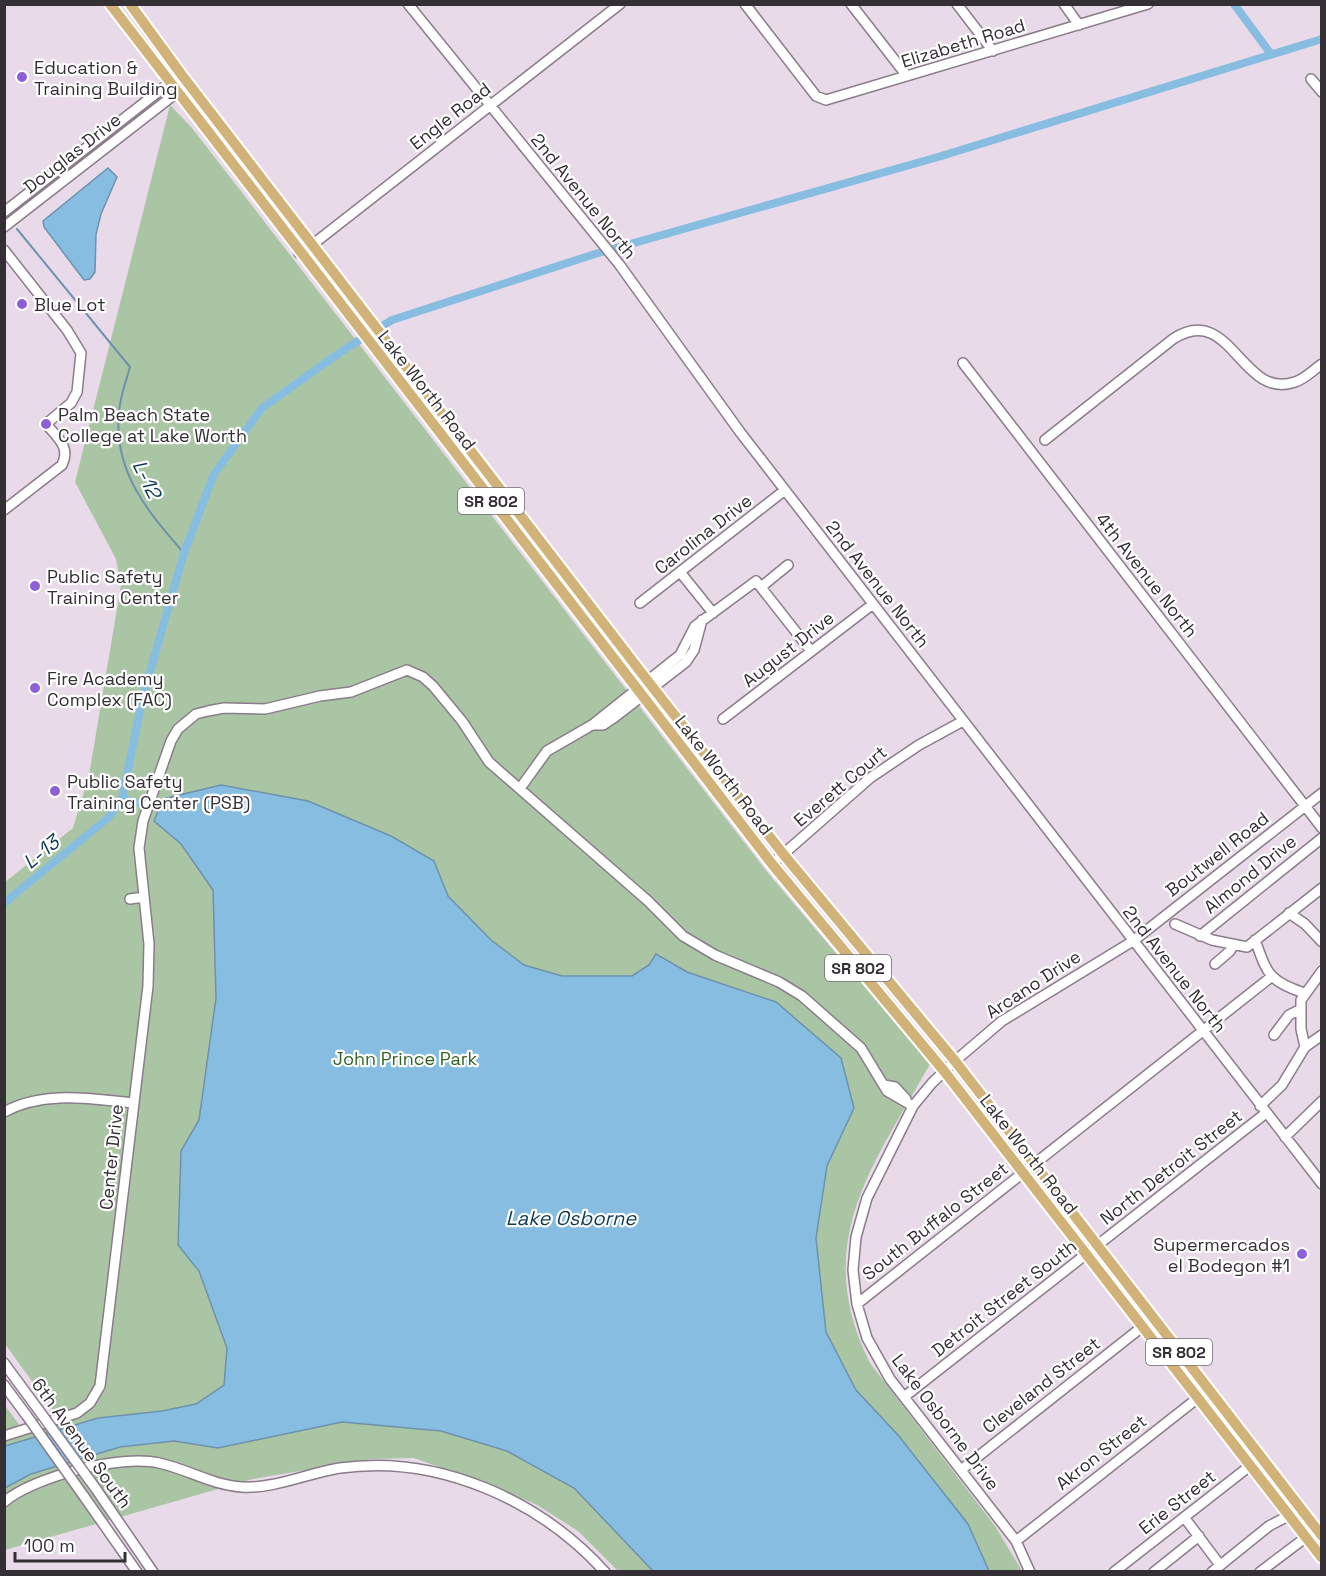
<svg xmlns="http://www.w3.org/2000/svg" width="1326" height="1576" viewBox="0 0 1326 1576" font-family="'Space Grotesk',sans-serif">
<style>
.green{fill:#aac5a3}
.water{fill:#87bde1;stroke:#6e92ad;stroke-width:1.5}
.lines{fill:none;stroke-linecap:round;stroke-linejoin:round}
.stream{stroke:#6e92ad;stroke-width:2}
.canal{stroke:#87bde1;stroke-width:8}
.minor-casing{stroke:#8a7c8b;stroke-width:12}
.major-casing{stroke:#fff;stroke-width:14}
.minor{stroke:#fff;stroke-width:9}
.major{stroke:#d1b278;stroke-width:10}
.minor-bridge-casing{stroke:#8a7c8b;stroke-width:12;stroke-linecap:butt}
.minor-bridge{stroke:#fff;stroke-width:9}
.poi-dot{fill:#8d5fd9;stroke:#fff;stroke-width:2}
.labels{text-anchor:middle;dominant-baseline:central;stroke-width:4.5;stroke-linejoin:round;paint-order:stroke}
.shield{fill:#fff;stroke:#716d72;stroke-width:1.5}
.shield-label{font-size:16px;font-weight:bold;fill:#342f35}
.street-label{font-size:18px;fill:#342f35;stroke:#fff}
.poi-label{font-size:18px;fill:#342f35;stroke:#fff;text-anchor:start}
.park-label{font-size:18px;fill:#336426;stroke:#fff}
.water-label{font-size:20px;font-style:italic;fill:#113c55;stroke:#fff}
</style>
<rect width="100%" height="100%" fill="#e9daea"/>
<path class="green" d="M170,105L192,128L768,873L930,1064C873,1166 810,1243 870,1363L995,1526L1022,1571H618L578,1531L537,1505L495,1487L414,1458L372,1459L253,1479L5,1550L4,1404L23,1430L60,1420L5,1344V882L73,828L89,775L121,585L116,559L75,482Z"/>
<path class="water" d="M108,168L117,177L101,214L96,234L95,272L90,279L84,280L44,227L43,221Z
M221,785L308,801L391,836L434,861L448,896L491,940L524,965L562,976H632L649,965L656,954L687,972L776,1002L841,1058L854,1108L827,1166L816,1238L826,1332L856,1390L898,1435L968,1524L989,1571H653L574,1488L507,1451L441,1431L342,1422L218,1448L174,1441L120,1447L31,1474L5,1488V1446L98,1418L162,1411L196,1404L224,1385L227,1348L199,1271L178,1245L181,1151L199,1120L216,998L213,890L181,844L154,821L163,799Z"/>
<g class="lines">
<path class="stream" d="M17,229L130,367C126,381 120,397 119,412C113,471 147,511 184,553"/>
<path class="canal" d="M1234,4L1271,54
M122,799L160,808
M4,903L108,818L122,799L143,696L184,553L214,474L262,408L345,349L392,320L595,254L938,157L1322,39"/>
<defs>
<path id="minor" d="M408,4L619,264L740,432L1322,1184
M745,4L816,96L826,100L1148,4
M851,4L907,76
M957,4L993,51
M1064,4L1079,25
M1311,79L1322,92
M4,212L181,74
M4,227L188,84
M4,250L67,330L81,353L77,392L71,403L46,424C57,437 71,447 62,465L4,510
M299,253L312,245L620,4
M963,363L1322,828
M1045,440L1173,339C1231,301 1241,401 1295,382C1305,379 1313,370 1322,364
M680,572L713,613
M761,587L788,565
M640,603L785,490
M723,719L873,604
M592,725H603L615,717L686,662L694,650L702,620
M521,787L547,751L592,725L680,655L695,626L756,581L811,651
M772,864L870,778L919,745L963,721
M130,899L144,897
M1289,913L1305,924L1322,942
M1175,924L1212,940L1247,947L1322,888
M1200,936L1322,838
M1255,940C1267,973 1268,981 1304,993
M1215,964L1230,951L1233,945
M1274,1035L1289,1015L1299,1010
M1305,1047L1322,1035
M884,1085L895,1087L906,1099
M1260,1106L1282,1085L1305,1047L1301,1029V1000L1322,971
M4,1112C44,1090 91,1099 134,1103
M1285,1137L1322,1101
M857,1304L1271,977
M4,1363L40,1412
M4,1385L27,1416
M904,1397L1266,1113
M4,1436L77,1413L90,1403L100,1386L148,986L149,944L139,848L143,821L171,741L178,729L196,714L208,711L224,708L265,709L320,696L351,692L407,670L423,677L433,686L462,721L489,762L648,901L683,936L715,955L779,982L802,996L861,1048L887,1091L913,1106
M961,1470L1142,1327
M96,1489L153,1572
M83,1495L137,1572
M4,1502C33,1477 121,1454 159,1463C187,1469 212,1485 242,1487C274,1489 308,1473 340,1468C438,1454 540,1500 605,1572
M1184,1517L1220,1565
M1016,1541L1208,1390
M1030,1572L1016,1541L890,1379L867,1338L857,1304L853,1270L856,1237L867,1198L913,1106L932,1083L955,1061L1002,1021L1133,941L1322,793
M1114,1572L1260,1458
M1154,1572L1199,1536
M1212,1572L1269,1526L1288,1516
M1260,1572L1305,1538"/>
<path id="major" d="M110,4L772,864L944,1071L1322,1558
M130,4L181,74L647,680L784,855L955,1061L1322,1536"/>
</defs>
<use href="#minor" class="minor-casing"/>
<use href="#major" class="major-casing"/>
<use href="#minor" class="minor"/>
<use href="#major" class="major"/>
<defs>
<path id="minor-bridge" d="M40,1412L96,1489
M27,1416L83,1495"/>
</defs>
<use href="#minor-bridge" class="minor-bridge-casing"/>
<use href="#minor-bridge" class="minor-bridge"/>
</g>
<g class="poi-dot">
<circle cx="22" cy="77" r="6"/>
<circle cx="22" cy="304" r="6"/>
<circle cx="46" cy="424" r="6"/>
<circle cx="35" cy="586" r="6"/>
<circle cx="35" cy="688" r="6"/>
<circle cx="55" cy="791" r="6"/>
<circle cx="1302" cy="1254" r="6"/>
</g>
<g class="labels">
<g class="shield">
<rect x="458" y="488" width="66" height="26" rx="4.5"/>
<rect x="825" y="955" width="66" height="26" rx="4.5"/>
<rect x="1146" y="1339" width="66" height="26" rx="4.5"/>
</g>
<g class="shield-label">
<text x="491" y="501">SR 802</text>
<text x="858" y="968">SR 802</text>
<text x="1179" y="1352">SR 802</text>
</g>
<g class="street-label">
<text transform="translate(963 43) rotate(-17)">Elizabeth Road</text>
<text transform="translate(450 116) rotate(-38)">Engle Road</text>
<text transform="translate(72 153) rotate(-38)">Douglas Drive</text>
<text transform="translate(584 196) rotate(51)">2nd Avenue North</text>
<text transform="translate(427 390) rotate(52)">Lake Worth Road</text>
<text transform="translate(703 534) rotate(-38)">Carolina Drive</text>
<text transform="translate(1147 575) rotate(52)">4th Avenue North</text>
<text transform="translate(878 584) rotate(52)">2nd Avenue North</text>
<text transform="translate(788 649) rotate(-38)">August Drive</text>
<text transform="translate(724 775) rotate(52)">Lake Worth Road</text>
<text transform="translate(840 786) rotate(-40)">Everett Court</text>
<text transform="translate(1217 854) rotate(-38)">Boutwell Road</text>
<text transform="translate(1250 874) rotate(-39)">Almond Drive</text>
<text transform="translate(1175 969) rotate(52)">2nd Avenue North</text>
<text transform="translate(1033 984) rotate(-33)">Arcano Drive</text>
<text transform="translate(1029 1154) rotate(52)">Lake Worth Road</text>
<text transform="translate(111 1157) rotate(-84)">Center Drive</text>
<text transform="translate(1171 1167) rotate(-38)">North Detroit Street</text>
<text transform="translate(935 1221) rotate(-38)">South Buffalo Street</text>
<text transform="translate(1004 1298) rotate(-38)">Detroit Street South</text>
<text transform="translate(1041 1385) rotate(-38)">Cleveland Street</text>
<text transform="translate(946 1422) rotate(53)">Lake Osborne Drive</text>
<text transform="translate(82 1443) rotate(54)">6th Avenue South</text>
<text transform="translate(1101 1452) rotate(-38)">Akron Street</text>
<text transform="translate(1177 1502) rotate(-38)">Erie Street</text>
</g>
<g class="poi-label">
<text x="34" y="67">Education &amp;<tspan x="34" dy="21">Training Building</tspan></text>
<text x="34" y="304">Blue Lot</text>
<text x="58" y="414">Palm Beach State<tspan x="58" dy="21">College at Lake Worth</tspan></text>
<text x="47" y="576">Public Safety<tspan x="47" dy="21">Training Center</tspan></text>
<text x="47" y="678">Fire Academy<tspan x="47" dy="21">Complex (FAC)</tspan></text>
<text x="67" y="781">Public Safety<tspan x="67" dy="21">Training Center (PSB)</tspan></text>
<text x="1290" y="1244" text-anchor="end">Supermercados<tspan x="1290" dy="21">el Bodegon #1</tspan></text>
</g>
<g class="park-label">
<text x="405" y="1058">John Prince Park</text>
</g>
<g class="water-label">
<text transform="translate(147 479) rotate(64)">L-12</text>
<text transform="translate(41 852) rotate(-40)">L-13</text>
<text x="571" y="1218">Lake Osborne</text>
</g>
</g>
<rect width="1326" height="1576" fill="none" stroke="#342f35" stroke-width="12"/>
<path d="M15 1552v9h110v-9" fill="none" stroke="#342f35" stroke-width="3"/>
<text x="24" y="1552" font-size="18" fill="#342f35" stroke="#ffffff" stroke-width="4.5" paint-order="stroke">100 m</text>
</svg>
